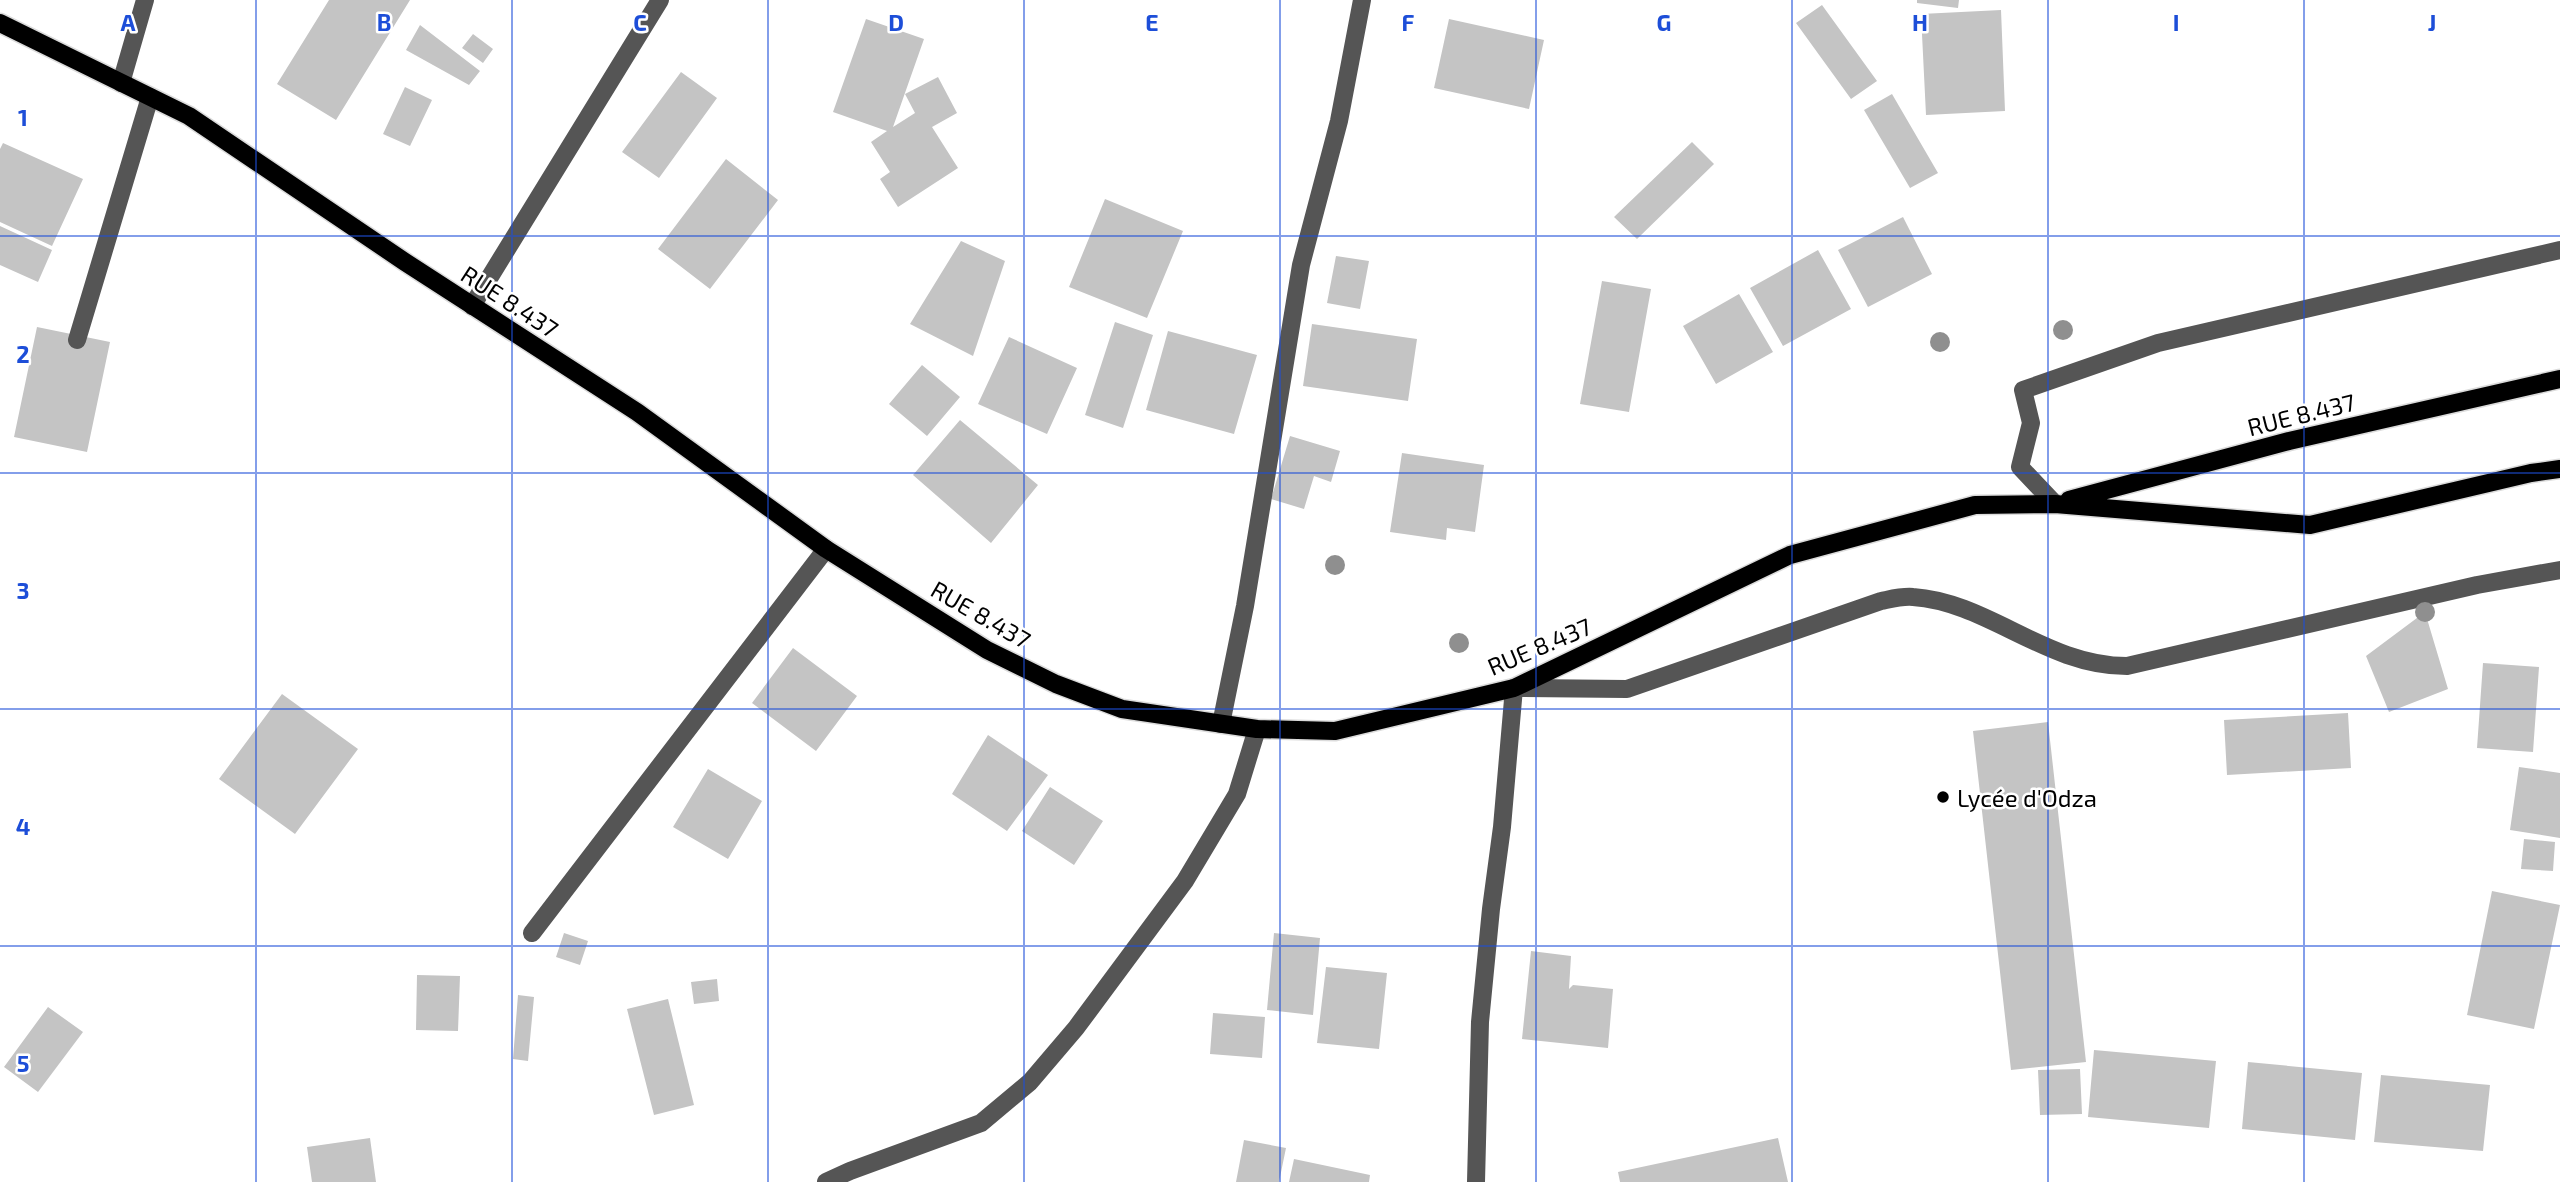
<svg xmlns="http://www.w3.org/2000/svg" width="2560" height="1182" viewBox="0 0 2560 1182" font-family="'Exo 2',sans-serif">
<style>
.building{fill:#c4c4c4}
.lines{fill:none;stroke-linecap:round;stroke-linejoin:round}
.major-casing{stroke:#dbdbdb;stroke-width:21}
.minor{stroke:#555;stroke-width:18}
.major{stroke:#000;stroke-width:18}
.tree{fill:#8f8f8f}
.grid{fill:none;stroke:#1d4ed8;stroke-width:2;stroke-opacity:0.55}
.poi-dot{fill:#000;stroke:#fff;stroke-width:2.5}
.labels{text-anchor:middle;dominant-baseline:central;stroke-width:5;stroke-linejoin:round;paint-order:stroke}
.street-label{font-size:24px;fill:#000;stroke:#fff}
.poi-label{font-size:24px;fill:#000;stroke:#fff;text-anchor:start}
.grid-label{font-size:23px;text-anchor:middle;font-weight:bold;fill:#1d4ed8;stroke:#fff;stroke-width:5;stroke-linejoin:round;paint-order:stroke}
</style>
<rect width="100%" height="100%" fill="#fff"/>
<path class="building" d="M329,0H410L336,120L277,84Z
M1917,0H1959L1958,8L1917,3Z
M1822,5L1877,81L1851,99L1796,23Z
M2001,10L2005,111L1926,115L1921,14Z
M866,19L924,39L893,127L915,113L905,94L938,77L957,113L932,127L958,168L898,207L880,179L890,172L871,142L887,131L833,112Z
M1449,19L1544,40L1529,109L1434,88Z
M420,25L480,71L469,85L406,50Z
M473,34L493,49L483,63L462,48Z
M681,72L717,98L659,178L622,152Z
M405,87L432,100L410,146L383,134Z
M1892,94L1938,173L1910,188L1864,110Z
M1692,142L1714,164L1637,239L1614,217Z
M3,143L83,179L52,246L0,222V149Z
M726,159L778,200L710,289L658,249Z
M1105,199L1183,231L1147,318L1069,287Z
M1903,217L1932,274L1868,307L1838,250Z
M0,226L52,250L38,282L0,265Z
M961,241L1005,261L973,356L910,324Z
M1818,250L1851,309L1783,346L1750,288Z
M1336,256L1369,261L1360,309L1327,303Z
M1602,281L1651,289L1629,412L1580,404Z
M1739,294L1773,352L1716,384L1683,326Z
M1115,322L1153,335L1123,428L1085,415Z
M1312,324L1417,339L1408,401L1303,386Z
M37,327L110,342L87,452L14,437Z
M1168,331L1257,355L1234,434L1146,410Z
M1009,337L1077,368L1047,434L978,404Z
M922,365L960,397L927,436L889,404Z
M960,420L1038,485L991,543L913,475Z
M1290,436L1340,451L1331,482L1314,476L1304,509L1271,499Z
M1402,453L1484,465L1475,532L1447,528L1446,540L1390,532Z
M2425,612L2448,689L2389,712L2366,656Z
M793,648L857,696L816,751L752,703Z
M2483,663L2539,667L2533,752L2477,748Z
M282,694L358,749L295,834L219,779Z
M2348,713L2351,768L2227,775L2224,720Z
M2048,722L2086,1062L2011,1070L1973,731Z
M988,735L1048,775L1007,831L952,794Z
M2519,767L2560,773V838L2510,830Z
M708,769L762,801L728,859L673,827Z
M1050,787L1103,821L1074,865L1022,831Z
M2524,839L2555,842L2553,871L2521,869Z
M2492,891L2560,905L2534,1029L2467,1015Z
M564,933L588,941L580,965L556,957Z
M1274,933L1320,938L1313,1015L1267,1010Z
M1531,951L1571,956L1569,989L1573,985L1613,989L1608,1048L1522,1039Z
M1326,967L1387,973L1379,1049L1317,1043Z
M417,975L460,976L458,1031L416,1030Z
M717,979L719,1001L694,1004L691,982Z
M518,995L534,997L528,1061L513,1059Z
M668,999L694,1105L654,1115L627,1009Z
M48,1007L83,1032L38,1092L4,1067Z
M1213,1013L1265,1017L1262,1058L1210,1054Z
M2094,1050L2216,1061L2209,1128L2088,1117Z
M2248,1062L2362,1073L2355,1140L2242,1129Z
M2080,1069L2082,1114L2040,1115L2038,1070Z
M2381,1075L2490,1085L2483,1151L2374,1142Z
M370,1138L376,1182H312L307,1147Z
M1778,1138L1788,1182H1620L1618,1172Z
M1244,1140L1286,1148L1279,1182H1236Z
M1294,1159L1370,1175L1369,1182H1289Z"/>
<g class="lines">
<defs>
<path id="major" d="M0,23L189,116L405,262L637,412L826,549L987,650L1056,684L1122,709L1257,729L1335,731L1514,688L1790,555L1975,505L2055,504L2310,525L2531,473L2560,469
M2069,500L2289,441L2560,379"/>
</defs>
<use href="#major" class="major-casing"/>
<path class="minor" d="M121,83L145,0
M472,306L660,0
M77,340L150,97
M2055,504L2020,467L2031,423L2023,390L2158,343L2560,250
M1221,724L1245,606L1301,265L1339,121L1362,0
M532,933L826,549
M826,1182L850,1171L981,1123L1030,1082L1076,1028L1185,881L1237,794L1257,729
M1476,1182L1480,1022L1491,909L1502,827L1514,688L1627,689L1881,601C1891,599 1902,596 1913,597C1988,602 2046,666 2127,666L2477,585L2560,570"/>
<use href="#major" class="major"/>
</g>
<g class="tree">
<circle cx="2063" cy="330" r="10"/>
<circle cx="1940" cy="342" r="10"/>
<circle cx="1335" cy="565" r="10"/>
<circle cx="2425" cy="612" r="10"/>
<circle cx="1459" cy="643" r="10"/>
</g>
<path class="grid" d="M256,0V1182M512,0V1182M768,0V1182M1024,0V1182M1280,0V1182M1536,0V1182M1792,0V1182M2048,0V1182M2304,0V1182M0,236H2560M0,473H2560M0,709H2560M0,946H2560"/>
<circle class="poi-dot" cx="1943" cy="797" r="7"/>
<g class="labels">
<g class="street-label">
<text transform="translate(510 301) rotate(33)">RUE 8.437</text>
<text transform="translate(2301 414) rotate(-14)">RUE 8.437</text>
<text transform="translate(981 614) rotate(30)">RUE 8.437</text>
<text transform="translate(1539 646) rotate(-23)">RUE 8.437</text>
</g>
<g class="poi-label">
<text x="1957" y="797">Lycée d'Odza</text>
</g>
</g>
<g class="grid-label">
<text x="128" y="31">A</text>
<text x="384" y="31">B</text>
<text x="640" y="31">C</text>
<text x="896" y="31">D</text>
<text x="1152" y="31">E</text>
<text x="1408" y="31">F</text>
<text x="1664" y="31">G</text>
<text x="1920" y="31">H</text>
<text x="2176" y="31">I</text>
<text x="2432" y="31">J</text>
<text x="23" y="126">1</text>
<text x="23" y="363">2</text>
<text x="23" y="599">3</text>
<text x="23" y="835">4</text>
<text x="23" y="1072">5</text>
</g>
</svg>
